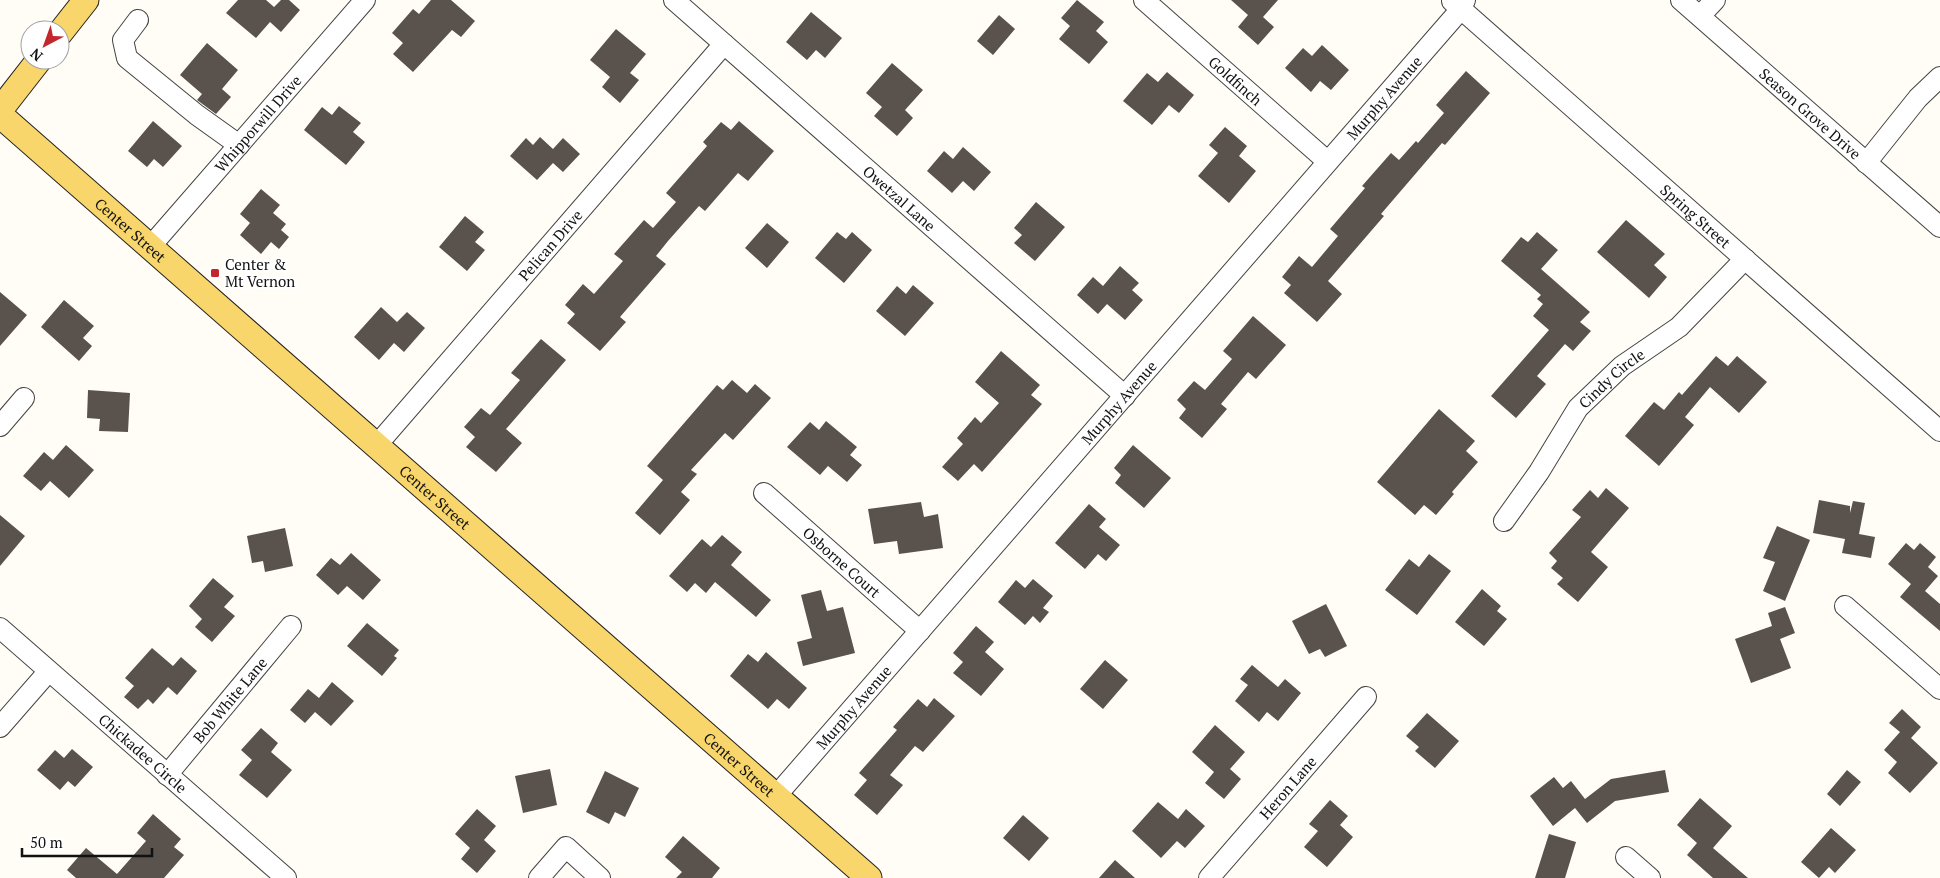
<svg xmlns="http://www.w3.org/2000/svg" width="1940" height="878" viewBox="0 0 1940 878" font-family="'PT Serif',serif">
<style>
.building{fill:#5a524d}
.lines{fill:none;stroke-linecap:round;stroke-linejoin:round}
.minor-casing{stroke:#444;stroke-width:22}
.major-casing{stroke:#222;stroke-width:27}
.minor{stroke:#fff;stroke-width:20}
.major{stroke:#f9d66b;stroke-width:25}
.poi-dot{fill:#c4262e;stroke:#fff;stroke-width:2}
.labels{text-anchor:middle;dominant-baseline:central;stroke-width:5;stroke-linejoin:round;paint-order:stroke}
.street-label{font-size:15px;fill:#111;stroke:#fff}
.poi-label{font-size:15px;fill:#111;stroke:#fff;text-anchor:start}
</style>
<rect width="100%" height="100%" fill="#fffdf5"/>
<path class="building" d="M238,0H266L274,7L281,0H289L300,10L281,32L270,22L256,38L226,13Z
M431,0H451L475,21L461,37L452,30L413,72L393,54L403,43L392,33L413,9L419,14Z
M1077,0L1104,22L1096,31L1108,42L1089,64L1059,39L1070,26L1061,18Z
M1231,0H1278L1263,17L1274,27L1258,45L1238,27L1248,15Z
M811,12L842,38L825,58L816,50L807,60L786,42Z
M999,15L1015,29L993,55L977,41Z
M616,29L646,54L630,73L639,80L620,103L602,87L610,77L590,60Z
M207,43L238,70L222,89L231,97L216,114L197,100L202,94L180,75Z
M1322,45L1349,70L1331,90L1320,81L1311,92L1285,68L1303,48L1312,56Z
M892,63L923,90L905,110L913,118L897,136L874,116L882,107L866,93Z
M1466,71L1490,93L1445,145L1442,143L1381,214L1384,216L1328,281L1342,294L1317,322L1284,293L1291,285L1282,277L1299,256L1312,267L1338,236L1330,229L1365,188L1362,186L1391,153L1399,160L1416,141L1418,143L1444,113L1436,105Z
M1167,72L1194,95L1179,113L1169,105L1152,125L1123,101L1147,73L1158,82Z
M339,106L361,123L353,132L365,142L346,165L304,130L322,107L332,115Z
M153,121L182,146L163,167L154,159L147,167L128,151Z
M739,121L774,151L748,181L738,173L705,211L699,206L668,241L656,256L666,264L620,317L626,322L600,351L567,323L575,314L565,305L583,284L594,294L623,261L614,254L644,220L653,228L676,202L666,193L707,146L703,142L721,122L731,130Z
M1225,127L1247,146L1239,156L1256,171L1229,203L1198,176L1218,153L1209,145Z
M540,137L553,149L563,138L580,154L563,172L553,163L537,180L510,156L526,138L533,145Z
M963,147L991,172L974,191L963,181L952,193L927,171L944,151L953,159Z
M261,189L280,205L273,213L286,224L281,230L289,237L279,249L271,242L261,254L240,235L250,223L240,214Z
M1036,202L1065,227L1035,261L1014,243L1022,235L1014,228Z
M465,216L484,232L475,242L485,250L467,271L439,247Z
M1626,220L1665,254L1654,265L1667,277L1649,298L1597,252Z
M767,223L789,242L767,268L745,248Z
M837,232L846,239L852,232L872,250L844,283L815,258Z
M1537,232L1558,250L1541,269L1590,312L1580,322L1591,331L1573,351L1565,344L1537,376L1546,384L1516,418L1491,396L1549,330L1533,316L1543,304L1537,299L1541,295L1501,261L1521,237L1528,242Z
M1120,266L1139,283L1132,290L1143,300L1125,320L1107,304L1098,314L1077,295L1093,277L1103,286Z
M913,285L934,303L905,336L876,311L897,286L906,294Z
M0,292L27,315L0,346Z
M64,300L94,326L83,338L92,346L79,361L41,327Z
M381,307L397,322L407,312L425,328L404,352L394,343L379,360L354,337Z
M1253,316L1286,345L1256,379L1248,372L1221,404L1227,409L1202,438L1179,418L1186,409L1177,400L1194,381L1205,390L1232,359L1223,351Z
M541,339L566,360L506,429L522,443L496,472L466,447L475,437L464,427L481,408L490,415L520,380L511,373Z
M1001,351L1040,385L1031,395L1042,404L982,472L974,464L958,481L942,467L963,444L957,438L975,417L981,423L999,403L975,382Z
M1716,356L1728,366L1737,356L1767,382L1739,413L1710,387L1685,417L1694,425L1659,466L1625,436L1654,402L1664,410L1679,392L1682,395Z
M732,380L747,393L755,384L771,398L733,440L725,433L691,470L697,474L681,492L690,500L660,535L635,513L663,480L647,466L717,385L723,390Z
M88,390L130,393L128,432L99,431L100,419L87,418Z
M1439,409L1475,441L1466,451L1478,462L1452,492L1454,494L1436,515L1424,505L1415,515L1377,482Z
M826,421L857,447L850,455L862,465L847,482L828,466L820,475L787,447L810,422L819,430Z
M66,445L94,470L69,498L50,481L41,491L23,476L44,452L53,460Z
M1133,445L1171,478L1144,508L1115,483L1121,475L1114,468Z
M1606,488L1629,508L1591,552L1608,567L1578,602L1557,584L1563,578L1551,568L1557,561L1549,553L1581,517L1572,510L1590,490L1598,498Z
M1819,500L1850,506V513L1853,501L1865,503L1859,534L1875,537L1871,558L1842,553L1845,539L1813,533Z
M921,502L924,517L938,514L943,548L899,554L897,541L874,544L868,509Z
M1089,504L1106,519L1099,527L1120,545L1106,561L1098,554L1085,569L1055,543Z
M0,515L25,536L0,566Z
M1777,526L1810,540L1785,601L1763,591L1775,562L1763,558Z
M285,528L293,566L265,572L263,561L252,563L247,536Z
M722,535L742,552L731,565L771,600L756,617L715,582L706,593L695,583L687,592L669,576L702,539L711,547Z
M1906,543L1914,550L1920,543L1936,557L1928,567L1938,576L1925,591L1940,604V631L1900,597L1911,584L1888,564Z
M351,553L381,580L363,600L347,586L338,595L316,575L331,558L340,565Z
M1429,554L1451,571L1417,615L1385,590L1409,559L1419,567Z
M213,578L234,596L224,607L235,616L212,642L195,627L202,619L189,606Z
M1033,579L1053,596L1043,608L1049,612L1040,623L1033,616L1025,625L998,602L1016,580L1025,588Z
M1482,589L1501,606L1497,611L1507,619L1484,646L1455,622Z
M821,590L827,611L843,607L855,653L803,666L797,642L812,638L801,595Z
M1326,604L1347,646L1325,657L1320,649L1309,654L1292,621Z
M1785,607L1795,633L1780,639L1791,668L1751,683L1735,639L1772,626L1768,613Z
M367,623L399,650L394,656L397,658L382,676L347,646Z
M976,626L994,642L985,652L1004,669L981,696L953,673L963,662L953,653Z
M152,648L173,666L181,657L197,671L177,695L168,687L153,704L148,699L138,709L124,697L134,686L125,678Z
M766,652L807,688L789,709L777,699L768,709L730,676L748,654L758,662Z
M1105,660L1128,680L1103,709L1080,689Z
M1252,665L1278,687L1285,679L1301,693L1278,721L1267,712L1259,722L1235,701L1248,685L1240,679Z
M332,682L354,701L331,726L315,712L305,723L290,710L308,689L319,698Z
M934,698L955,716L923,752L915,746L890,775L903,785L877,815L854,795L867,780L859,773L897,730L893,727L918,699L927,707Z
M1902,709L1921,727L1911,738L1938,763L1910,793L1888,773L1897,762L1884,750L1900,732L1889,723Z
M1427,713L1459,741L1435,768L1415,751L1419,747L1406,736Z
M1215,725L1245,752L1230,769L1241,779L1224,799L1205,783L1214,772L1192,752Z
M261,728L278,743L271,752L292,770L267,798L239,775L252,760L241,750Z
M72,749L93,767L75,787L68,781L60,790L37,770L55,750L64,758Z
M550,769L557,805L523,813L515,776Z
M1665,770L1669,792L1615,801L1587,823L1575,808L1553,826L1530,796L1554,777L1563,788L1571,781L1585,799L1611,779Z
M1847,770L1861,782L1840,806L1827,794Z
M605,771L639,788L625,817L615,812L609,824L586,812Z
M1700,798L1732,826L1713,848L1748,878H1713L1687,855L1697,843L1677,825Z
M1330,800L1348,816L1340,825L1353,837L1327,867L1304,847L1318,831L1309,824Z
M1158,802L1178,819L1186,809L1205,826L1185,848L1177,841L1161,858L1132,831Z
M477,809L496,826L484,840L496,851L477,873L461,859L470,848L455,834Z
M153,814L181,839L174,847L184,855L164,878H76L67,870L86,848L117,874L146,841L137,833Z
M1023,815L1049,838L1029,861L1003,838Z
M1831,828L1856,850L1835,873L1829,867L1819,878L1801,862Z
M1549,834L1576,842L1565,878H1535Z
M683,836L720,868L712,878H676L682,872L665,857Z
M1115,860L1135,878H1099Z"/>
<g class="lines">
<defs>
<g id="minor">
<path id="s1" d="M674,0L1125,396"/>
<path id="s2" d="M1144,0L1327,161"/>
<path id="s3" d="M1681,0L1940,227"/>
<path id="s4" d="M1452,1L1940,431"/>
<path d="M1700,16L1715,0"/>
<path d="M138,20L123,40L127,58L197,115L239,145"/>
<path d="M1866,163L1918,98L1940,77"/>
<path id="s5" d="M150,247L365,0"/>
<path d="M0,426L24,398"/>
<path id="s6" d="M376,446L724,44"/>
<path id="s7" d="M764,493L920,631"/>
<path id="s8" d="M1504,521L1539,472L1578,408L1622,366L1679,327L1745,259"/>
<path d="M1845,606L1940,689"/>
<path id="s9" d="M0,628L286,878"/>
<path d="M0,727L48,672"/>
<path id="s10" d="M167,775L291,626"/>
<path id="s11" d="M776,796L1461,9L1465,0"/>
<path d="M1626,857L1650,878"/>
<path d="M539,878L566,847L600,878"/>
<path id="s12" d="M1209,878L1366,697"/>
</g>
<g id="major">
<path d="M60,33L86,0"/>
<path d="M0,110L39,60"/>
<path id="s13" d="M0,115L869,878"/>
</g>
</defs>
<use href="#minor" class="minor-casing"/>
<use href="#major" class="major-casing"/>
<use href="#minor" class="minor"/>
<use href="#major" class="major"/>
</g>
<rect class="poi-dot" x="210" y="268" width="10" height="10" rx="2.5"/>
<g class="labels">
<g class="street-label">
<text stroke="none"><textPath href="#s2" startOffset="122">Goldfinch</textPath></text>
<text stroke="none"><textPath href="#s11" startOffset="926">Murphy Avenue</textPath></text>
<text stroke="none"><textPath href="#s3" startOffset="172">Season Grove Drive</textPath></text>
<text stroke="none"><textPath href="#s5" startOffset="164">Whipporwill Drive</textPath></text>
<text stroke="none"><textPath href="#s1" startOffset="300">Owetzal Lane</textPath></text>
<text stroke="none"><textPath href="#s4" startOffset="325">Spring Street</textPath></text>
<text stroke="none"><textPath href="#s13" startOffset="174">Center Street</textPath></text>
<text stroke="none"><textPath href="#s6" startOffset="266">Pelican Drive</textPath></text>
<text stroke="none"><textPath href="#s8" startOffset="180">Cindy Circle</textPath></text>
<text stroke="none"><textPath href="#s11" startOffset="522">Murphy Avenue</textPath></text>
<text stroke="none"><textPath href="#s13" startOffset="579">Center Street</textPath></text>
<text stroke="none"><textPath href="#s7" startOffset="104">Osborne Court</textPath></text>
<text stroke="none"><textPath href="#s10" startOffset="98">Bob White Lane</textPath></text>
<text stroke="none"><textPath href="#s11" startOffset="118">Murphy Avenue</textPath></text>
<text stroke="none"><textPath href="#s9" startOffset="190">Chickadee Circle</textPath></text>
<text stroke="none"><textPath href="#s13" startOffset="984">Center Street</textPath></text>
<text stroke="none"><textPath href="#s12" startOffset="120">Heron Lane</textPath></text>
</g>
<g class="poi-label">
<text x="225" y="264">Center &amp;<tspan x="225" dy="17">Mt Vernon</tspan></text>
</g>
</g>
<g transform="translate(45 45) rotate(221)"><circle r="24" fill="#ffffff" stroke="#a0a0a0"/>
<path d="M0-4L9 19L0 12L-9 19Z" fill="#c4262e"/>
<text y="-8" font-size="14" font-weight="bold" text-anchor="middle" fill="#111111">N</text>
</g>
<path d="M22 848v8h130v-8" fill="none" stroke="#111111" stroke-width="2.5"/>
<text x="30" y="848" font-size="15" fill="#111111" stroke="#ffffff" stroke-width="4" paint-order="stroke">50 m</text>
</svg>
